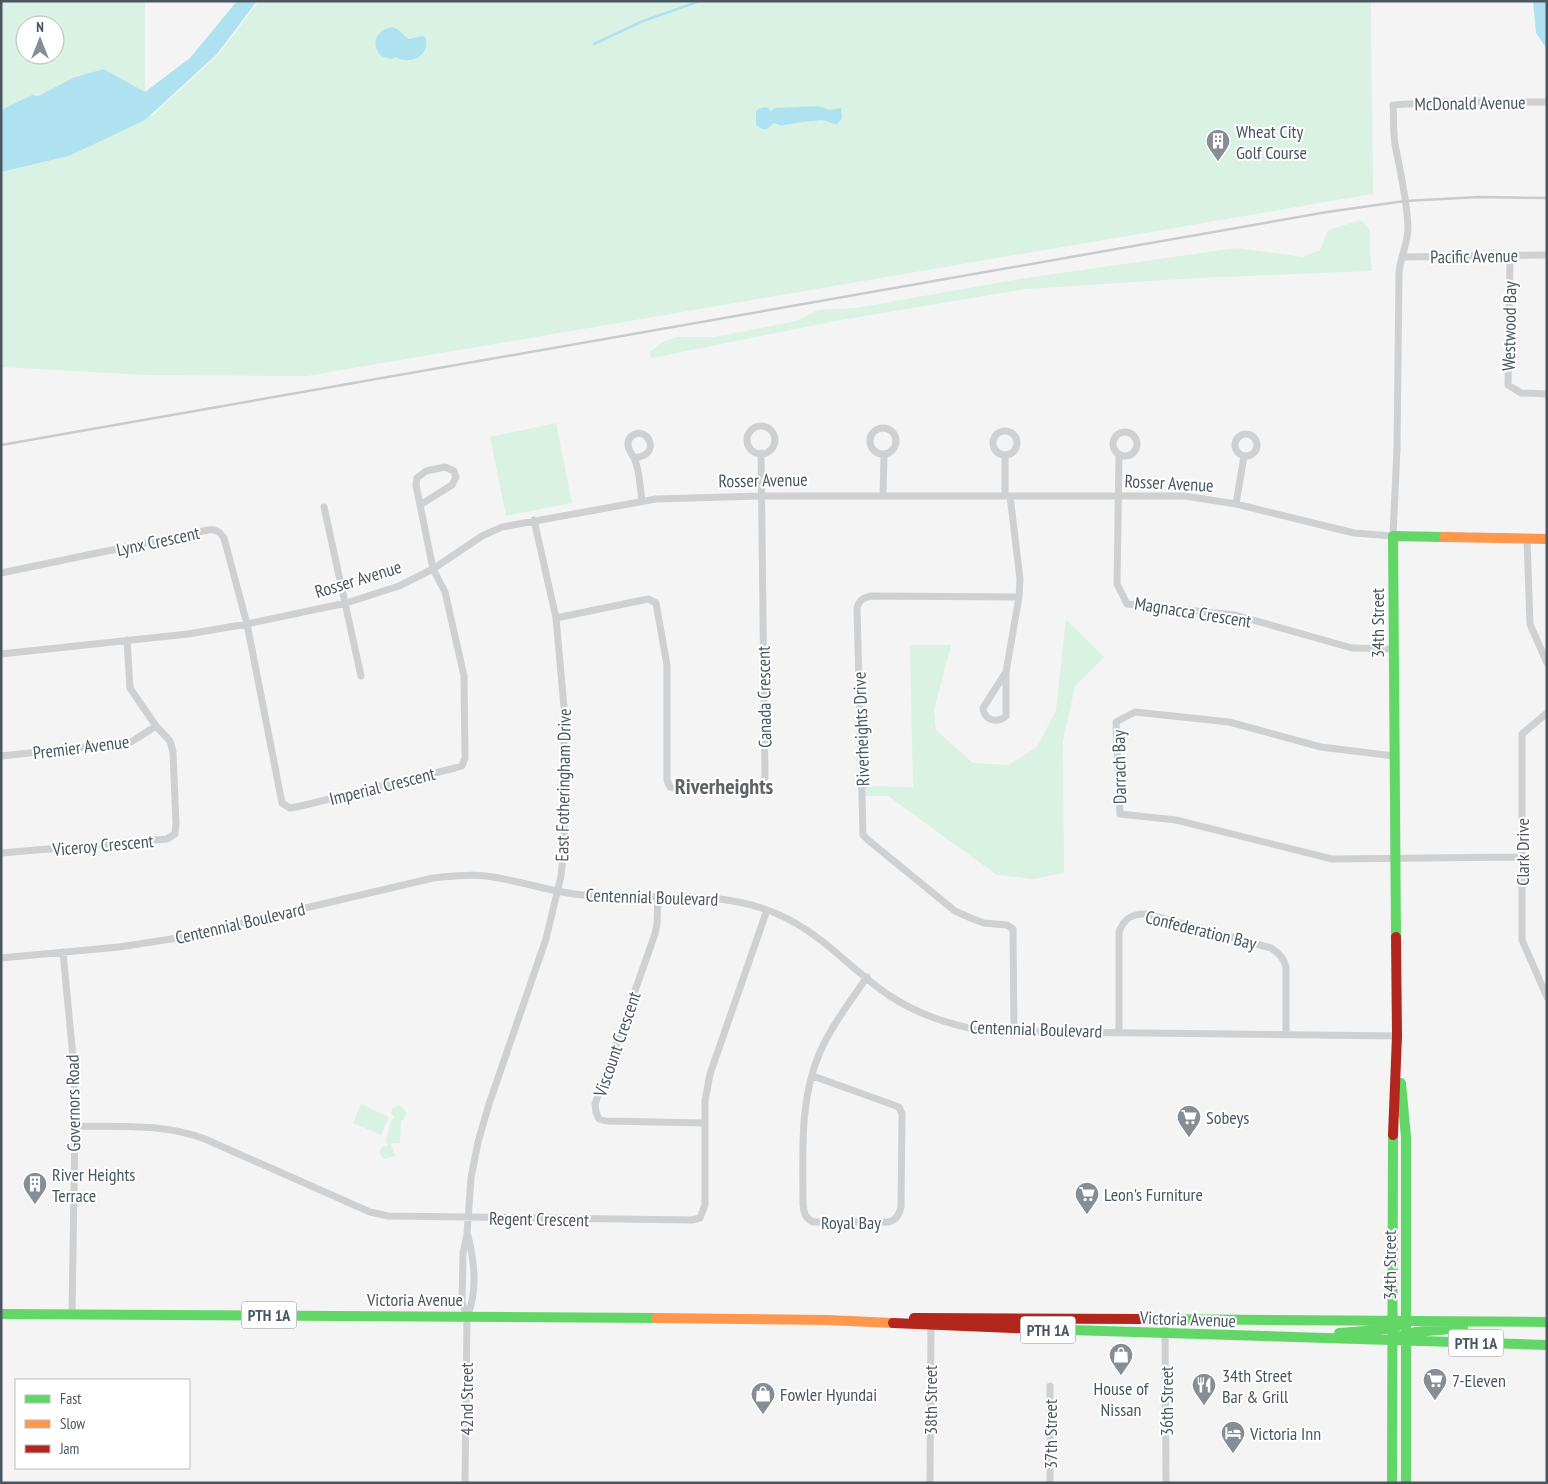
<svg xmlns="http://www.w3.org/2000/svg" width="1548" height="1484" viewBox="0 0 1548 1484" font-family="'PT Sans Narrow',sans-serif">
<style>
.green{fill:#d9f2e3;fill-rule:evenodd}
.water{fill:#aee2f0}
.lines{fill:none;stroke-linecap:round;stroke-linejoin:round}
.stream{stroke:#aee2f0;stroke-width:2.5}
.street{stroke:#ced0d2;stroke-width:7}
.fast{stroke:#63d668;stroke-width:10}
.slow{stroke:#ff974d;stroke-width:10}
.jam{stroke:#b3261e;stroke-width:10}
.rail{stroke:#c9cacc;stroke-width:2.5}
.labels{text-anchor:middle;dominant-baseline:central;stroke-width:4;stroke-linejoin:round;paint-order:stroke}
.shield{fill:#fff;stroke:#808990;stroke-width:1}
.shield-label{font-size:16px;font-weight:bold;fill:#4a5661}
.street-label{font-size:18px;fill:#4a5661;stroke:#fff}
.poi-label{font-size:18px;fill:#4a5661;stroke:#fff;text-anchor:start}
.district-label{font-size:22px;font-weight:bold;fill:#5f6368;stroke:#fff}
</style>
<rect width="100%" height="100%" fill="#f4f4f4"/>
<path class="green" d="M1,1H145V92L104,69L75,77L38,96L32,95L1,110ZM25,25H55V55H25Z
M259,1H1371L1373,194L307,376L145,375L1,367V172L69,156L154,114L219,54Z
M1361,220L1370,230V253L1372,271L1197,278L1026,289L835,321L652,358L650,356L651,351L665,341L677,337H715L796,321L818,310L856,308L1019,279L1236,248L1303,257L1320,250L1328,230Z
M556,423L572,503L506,516L490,437Z
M1066,619L1104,657L1075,686L1063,741L1064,873L1033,879L997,875L888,796H863V786L913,787L910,645H951L934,710L936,730L973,763L1009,765L1037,747L1056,710Z
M361,1104L389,1117L381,1135L353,1123Z
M399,1106L403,1108L406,1113L404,1119L401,1121L400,1143L387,1144L386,1141L391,1120L394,1118L391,1112L393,1108Z
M390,1144L396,1156L384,1159L380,1153L381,1148Z"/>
<path class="water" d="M237,1H257L217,54L145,120L69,156L1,172V110L32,95L38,96L75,77L104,69L145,92L190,58Z
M1533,1H1547V49L1536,33Z
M392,27C399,28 402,35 409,39L422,36L425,37C432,55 410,66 396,57L391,59L381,56C370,44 376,30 392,27Z
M818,106L830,110L841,108L842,118L837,125C832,123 827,121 822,120C818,120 784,124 782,126L774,123L767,129H762L756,125V112L758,109L766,107L771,111L775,108Z"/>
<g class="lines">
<path class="stream" d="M594,44L643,21L700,1"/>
<path class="street" d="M1510,256L1508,385L1521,393L1547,394
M1402,257L1547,255
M747 440a14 14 0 1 1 28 0a14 14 0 1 1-28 0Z
M870 441a13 13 0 1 1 26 0a13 13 0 1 1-26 0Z
M993 443a12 12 0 1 1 24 0a12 12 0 1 1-24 0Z
M1113 444a12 12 0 1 1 24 0a12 12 0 1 1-24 0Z
M1235 445a11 11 0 1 1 22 0a11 11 0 1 1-22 0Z
M1119,454L1117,584L1127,604L1235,615L1352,648L1394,649
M1005,455V496
M635,459C638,457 643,456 646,454C656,446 647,430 635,434C631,436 628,439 628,443C627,450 632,453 634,458C640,470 640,488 642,501
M883,496L884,454
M1236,504L1244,456
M324,507L361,676
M1527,539L1530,624L1547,663
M1,573L208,530C216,529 219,531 224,538L247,624L282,803L290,808L301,806L455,768L462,766L465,758L464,676L445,592L433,569L416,485L417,478L426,471L445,467L454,471L456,477L452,485L420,505
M556,618L648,599L656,603L667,665V780L670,787L680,790L754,789L762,785L765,777L761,453
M1,654L188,634L247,624L346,603L399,586L433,569L482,536L502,527L656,499L761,496H1185L1236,504L1354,533L1393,536L1397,449L1399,273C1400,257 1408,244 1408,228C1407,199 1400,171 1395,144C1393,131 1394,117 1393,105L1439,102H1547
M1006,672L983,708C984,720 997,724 1006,716V672L1019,597L1020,579L1010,496
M1547,713L1522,734V940L1547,997
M1,756L131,742L156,726
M1394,756L1321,747L1229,722L1135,712L1116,722L1120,814L1176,820L1332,859L1521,857
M1,853L167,839L175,834L176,824L173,752L170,741L156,726L130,688L127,640
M658,896L657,924L655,934L595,1104L596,1112L599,1119L606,1121L704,1123
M63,952L74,1068L75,1126L72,1314
M1,958L119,947L178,938L433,878C451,876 469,874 486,876C519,880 550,892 583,895C653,902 722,885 788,919C827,939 854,972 890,996C919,1015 949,1024 982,1031L1397,1036
M1014,1032L1013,929L1007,925L984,923L973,919L955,911L868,840L863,835L857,608C859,600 863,598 871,596L1019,597
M1119,1032V932C1124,918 1133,913 1147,914L1271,948C1279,953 1284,958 1286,967V1034
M813,1076L899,1107L902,1114L901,1207C899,1215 897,1219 889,1222H813C805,1218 804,1213 803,1205C803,1154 799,1100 820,1052C832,1025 850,1002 867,977
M75,1126C118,1127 163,1123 205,1139L370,1212L388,1216L692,1220L700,1218L705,1205V1101L710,1074L767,910
M467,1316C478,1292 474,1260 468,1236
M1165,1319L1166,1483
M1050,1386V1483
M465,1483L467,1316L462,1303L463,1253L467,1234L471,1178L478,1142L489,1104L546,939L561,876L564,847V707L556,618L534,520
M930,1483L931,1321"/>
<path class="fast" d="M1396,937L1393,536L1444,537
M1401,1083L1406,1137V1483
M1,1314L656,1318
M1144,1319L1547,1322
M1038,1329L1547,1345
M1339,1333L1392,1329L1400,1325
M1397,1337L1415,1332L1463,1328
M1392,1483L1393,1135"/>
<path class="slow" d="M1444,537L1547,539
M656,1318L828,1320L893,1323"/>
<path class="jam" d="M1393,1135L1397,1036L1396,937
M914,1318L1144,1319
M893,1323L1038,1329"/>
<path class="rail" d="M1,445L1327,212L1405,201L1479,197L1547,198"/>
</g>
<defs>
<symbol id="building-pin" viewBox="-11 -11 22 30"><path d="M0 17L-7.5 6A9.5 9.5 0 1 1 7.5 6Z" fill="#868d94" stroke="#fff"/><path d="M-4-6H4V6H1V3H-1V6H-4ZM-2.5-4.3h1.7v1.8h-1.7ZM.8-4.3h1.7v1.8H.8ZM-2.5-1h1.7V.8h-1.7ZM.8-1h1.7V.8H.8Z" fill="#fff"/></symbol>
<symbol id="supermarket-pin" viewBox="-11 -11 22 30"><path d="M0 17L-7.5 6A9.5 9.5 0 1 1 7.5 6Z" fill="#868d94" stroke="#fff"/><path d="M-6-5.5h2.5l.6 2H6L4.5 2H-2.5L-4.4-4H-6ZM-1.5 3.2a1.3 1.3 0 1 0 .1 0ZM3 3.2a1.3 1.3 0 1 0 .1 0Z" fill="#fff"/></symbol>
<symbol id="shop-pin" viewBox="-11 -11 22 30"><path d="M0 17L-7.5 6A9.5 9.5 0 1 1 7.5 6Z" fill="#868d94" stroke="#fff"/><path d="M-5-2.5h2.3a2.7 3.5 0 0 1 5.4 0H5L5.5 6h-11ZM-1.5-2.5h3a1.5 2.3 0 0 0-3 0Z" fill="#fff"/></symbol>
<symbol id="restaurant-pin" viewBox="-11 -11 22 30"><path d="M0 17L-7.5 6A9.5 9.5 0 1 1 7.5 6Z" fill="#868d94" stroke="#fff"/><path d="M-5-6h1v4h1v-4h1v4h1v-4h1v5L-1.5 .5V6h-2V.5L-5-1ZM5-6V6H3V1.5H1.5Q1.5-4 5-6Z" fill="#fff"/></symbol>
<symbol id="hotel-pin" viewBox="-11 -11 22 30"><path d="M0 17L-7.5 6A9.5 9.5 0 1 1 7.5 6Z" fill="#868d94" stroke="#fff"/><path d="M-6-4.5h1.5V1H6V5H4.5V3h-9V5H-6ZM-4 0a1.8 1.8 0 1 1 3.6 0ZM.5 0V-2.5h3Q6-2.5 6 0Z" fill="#fff"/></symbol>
</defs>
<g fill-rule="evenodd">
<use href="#building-pin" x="1204" y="127" width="28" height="38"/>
<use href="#supermarket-pin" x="1175" y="1103" width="28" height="38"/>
<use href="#building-pin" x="21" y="1170" width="28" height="38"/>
<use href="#supermarket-pin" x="1073" y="1180" width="28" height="38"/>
<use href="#shop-pin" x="1107" y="1341" width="28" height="38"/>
<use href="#supermarket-pin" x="1421" y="1366" width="28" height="38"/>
<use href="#restaurant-pin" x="1190" y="1371" width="28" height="38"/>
<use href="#shop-pin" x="749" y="1380" width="28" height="38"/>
<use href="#hotel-pin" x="1219" y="1419" width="28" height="38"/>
</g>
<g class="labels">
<g class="shield">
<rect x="241.5" y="1301.5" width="55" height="27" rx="4"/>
<rect x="1020.5" y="1316.5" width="55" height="27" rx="4"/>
<rect x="1448.5" y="1329.5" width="55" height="27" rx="4"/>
</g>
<g class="shield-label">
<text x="269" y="1315">PTH 1A</text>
<text x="1048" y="1330">PTH 1A</text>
<text x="1476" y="1343">PTH 1A</text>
</g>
<g class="street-label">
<text transform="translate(1470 103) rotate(-1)">McDonald Avenue</text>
<text transform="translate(1474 256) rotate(-1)">Pacific Avenue</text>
<text transform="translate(1509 326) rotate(-89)">Westwood Bay</text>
<text transform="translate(763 480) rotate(-1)">Rosser Avenue</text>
<text transform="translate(1169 483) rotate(3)">Rosser Avenue</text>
<text transform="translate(158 541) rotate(-12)">Lynx Crescent</text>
<text transform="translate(358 579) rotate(-17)">Rosser Avenue</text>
<text transform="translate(1193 612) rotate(9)">Magnacca Crescent</text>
<text transform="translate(1377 623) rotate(-90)">34th Street</text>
<text transform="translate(764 697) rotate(-91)">Canada Crescent</text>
<text transform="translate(861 729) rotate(-92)">Riverheights Drive</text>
<text transform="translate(81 747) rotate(-7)">Premier Avenue</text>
<text transform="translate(1119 767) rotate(-91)">Darrach Bay</text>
<text transform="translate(563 785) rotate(-89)">East Fotheringham Drive</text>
<text transform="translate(382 786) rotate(-14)">Imperial Crescent</text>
<text transform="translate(103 845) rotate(-5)">Viceroy Crescent</text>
<text transform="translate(1522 852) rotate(-90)">Clark Drive</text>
<text transform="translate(652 897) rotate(2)">Centennial Boulevard</text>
<text transform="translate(240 923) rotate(-13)">Centennial Boulevard</text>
<text transform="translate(1201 930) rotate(14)">Confederation Bay</text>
<text transform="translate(1036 1029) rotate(2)">Centennial Boulevard</text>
<text transform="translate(617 1044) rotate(-71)">Viscount Crescent</text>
<text transform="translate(73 1103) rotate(-91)">Governors Road</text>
<text transform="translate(539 1219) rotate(1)">Regent Crescent</text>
<text x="851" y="1222">Royal Bay</text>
<text transform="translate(1389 1265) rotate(-90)">34th Street</text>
<text x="415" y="1299">Victoria Avenue</text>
<text transform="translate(1188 1319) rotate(2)">Victoria Avenue</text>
<text transform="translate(466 1399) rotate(-90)">42nd Street</text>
<text transform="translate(930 1400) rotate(-90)">38th Street</text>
<text transform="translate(1166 1401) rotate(-90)">36th Street</text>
<text transform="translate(1050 1434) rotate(-90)">37th Street</text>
</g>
<g class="poi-label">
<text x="1236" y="131">Wheat City<tspan x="1236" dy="21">Golf Course</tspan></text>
<text x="1206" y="1117">Sobeys</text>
<text x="52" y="1174">River Heights<tspan x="52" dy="21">Terrace</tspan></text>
<text x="1104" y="1194">Leon's Furniture</text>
<text x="1222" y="1375">34th Street<tspan x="1222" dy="21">Bar &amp; Grill</tspan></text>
<text x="1452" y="1380">7-Eleven</text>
<text x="1121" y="1388" text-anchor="middle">House of<tspan x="1121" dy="21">Nissan</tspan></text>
<text x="780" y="1394">Fowler Hyundai</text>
<text x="1250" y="1433">Victoria Inn</text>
</g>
<g class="district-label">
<text x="724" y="786">Riverheights</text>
</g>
</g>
<rect width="1548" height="1484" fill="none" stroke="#4a5661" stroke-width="5"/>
<rect x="15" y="1379" width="175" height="90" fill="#ffffff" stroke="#b7bbc0"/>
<rect x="25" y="1395" width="25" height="8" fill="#63d668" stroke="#b7bbc0"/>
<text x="60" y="1404" font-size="15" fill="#4a5661">Fast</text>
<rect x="25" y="1420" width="25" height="8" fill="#ff974d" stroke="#b7bbc0"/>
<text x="60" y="1429" font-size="15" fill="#4a5661">Slow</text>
<rect x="25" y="1445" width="25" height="8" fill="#b3261e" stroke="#b7bbc0"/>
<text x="60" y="1454" font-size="15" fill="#4a5661">Jam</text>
<g transform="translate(40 40)"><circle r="24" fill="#ffffff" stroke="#b7bbc0"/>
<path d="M0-4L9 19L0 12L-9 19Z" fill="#868d94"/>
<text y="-8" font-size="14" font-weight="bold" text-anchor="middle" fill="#4a5661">N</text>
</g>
</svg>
